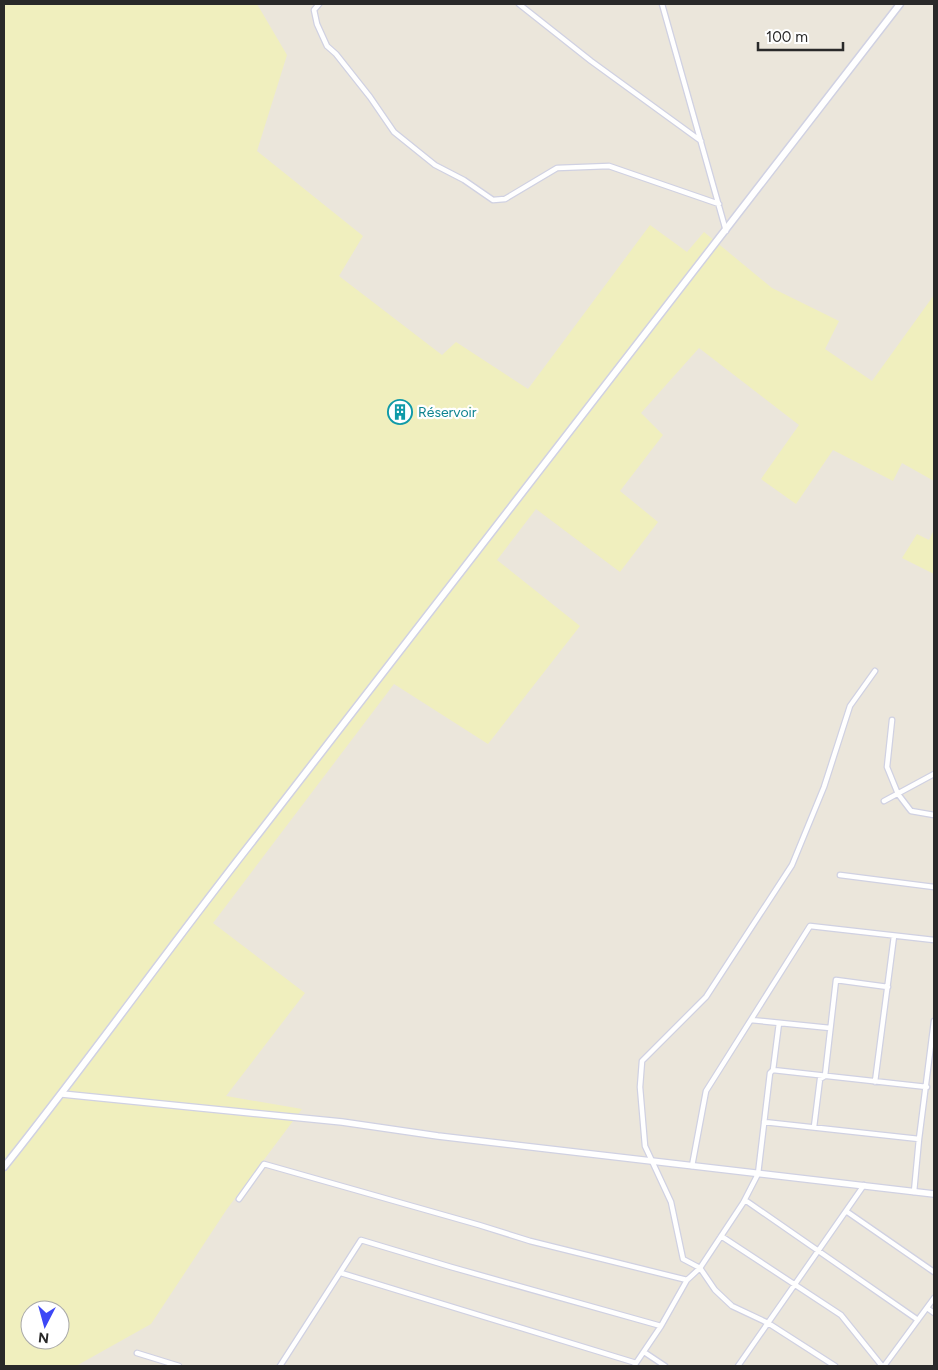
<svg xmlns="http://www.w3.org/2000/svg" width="938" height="1370" viewBox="0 0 938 1370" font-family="Figtree,sans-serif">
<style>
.sand{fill:#f0efbe;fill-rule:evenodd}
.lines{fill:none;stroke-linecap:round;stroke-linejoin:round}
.minor-casing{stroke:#d0d1e2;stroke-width:7}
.tertiary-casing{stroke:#d0d1e2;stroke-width:8}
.secondary-casing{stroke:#d0d1e2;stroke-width:9}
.minor{stroke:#fff;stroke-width:4.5}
.tertiary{stroke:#fff;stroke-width:5.5}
.secondary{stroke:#fff;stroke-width:6}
.labels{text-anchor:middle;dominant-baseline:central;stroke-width:4.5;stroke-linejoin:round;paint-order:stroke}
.culture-label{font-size:14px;fill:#0d838f;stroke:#fff;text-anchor:start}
</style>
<rect width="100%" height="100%" fill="#ebe6db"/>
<path class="sand" d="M4,4H257L287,55L257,151L363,236L339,276L442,355L456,342L528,389L650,225L687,252L704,232L772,288L839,321L825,349L872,381L934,295V481L902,463L893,481L833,450L796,504L761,479L799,425L699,348L641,413L663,435L620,491L658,522L620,572L536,509L497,560L580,626L488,744L394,684L213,923L305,993L226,1096L302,1109L227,1209L151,1324L76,1366H4ZM30,1310H60V1340H30Z
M934,530V574L902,558L917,534L929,540Z"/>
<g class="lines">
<defs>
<path id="minor" d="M319,4L314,10L317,24L327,46L336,54L370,97L394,132L435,165L464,180L493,200L505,199L557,168L609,166L719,204
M519,4L591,61L701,141
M662,4L726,231
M892,720L887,767L898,794L911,811L934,815
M884,801L934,774
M840,875L934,887
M751,1020L830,1028
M773,1070L927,1087
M875,1082L894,936
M764,1122L919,1139
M814,1127L820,1079L825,1076L836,980L888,987
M692,1166L706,1091L810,926L934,940
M914,1192L919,1139L934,1021
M239,1199L264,1164L479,1225L530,1241L687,1280
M745,1200L918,1320
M846,1211L934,1272
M721,1236L841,1315L882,1366
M341,1273L636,1363
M927,1308L934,1313
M644,1352L665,1366
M137,1353L179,1366
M280,1366L361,1240L451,1267L661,1326
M634,1366L661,1326L687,1280L700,1268L743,1203L758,1174L770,1073L773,1070L779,1023
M738,1366L864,1185
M835,1366L768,1323L732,1306L715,1290L700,1268L683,1259L671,1202L645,1146L640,1087L642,1061L706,997L792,865L824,787L850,706L875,671
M884,1366L934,1298"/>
<path id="tertiary" d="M62,1094L342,1122L438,1136L934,1194"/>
<path id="secondary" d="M4,1167C91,1058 172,943 259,833C473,557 687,281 900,4"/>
</defs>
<use href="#minor" class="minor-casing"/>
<use href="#tertiary" class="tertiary-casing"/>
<use href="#secondary" class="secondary-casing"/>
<use href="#minor" class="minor"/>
<use href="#tertiary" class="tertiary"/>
<use href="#secondary" class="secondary"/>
</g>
<defs>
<symbol id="building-ring" viewBox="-11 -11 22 22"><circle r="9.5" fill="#fff" stroke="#0f9aa8" stroke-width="1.5"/><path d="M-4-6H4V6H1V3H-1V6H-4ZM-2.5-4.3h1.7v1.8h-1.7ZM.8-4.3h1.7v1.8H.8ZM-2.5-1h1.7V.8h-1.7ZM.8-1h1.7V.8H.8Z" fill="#0f9aa8"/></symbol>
</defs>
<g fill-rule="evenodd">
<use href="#building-ring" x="386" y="398" width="28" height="28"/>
</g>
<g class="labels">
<g class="culture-label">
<text x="418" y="412">Réservoir</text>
</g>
</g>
<rect width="938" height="1370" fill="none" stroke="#292929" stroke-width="10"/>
<g transform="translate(45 1325) rotate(186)"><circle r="24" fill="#ffffff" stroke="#a9a9a9"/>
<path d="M0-4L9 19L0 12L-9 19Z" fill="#3d47f6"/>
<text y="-8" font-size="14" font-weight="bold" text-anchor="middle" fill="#292929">N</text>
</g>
<path d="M758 42v8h85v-8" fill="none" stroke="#292929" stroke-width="2.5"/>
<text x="766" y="42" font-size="15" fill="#292929" stroke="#ffffff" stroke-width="4" paint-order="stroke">100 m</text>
</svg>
